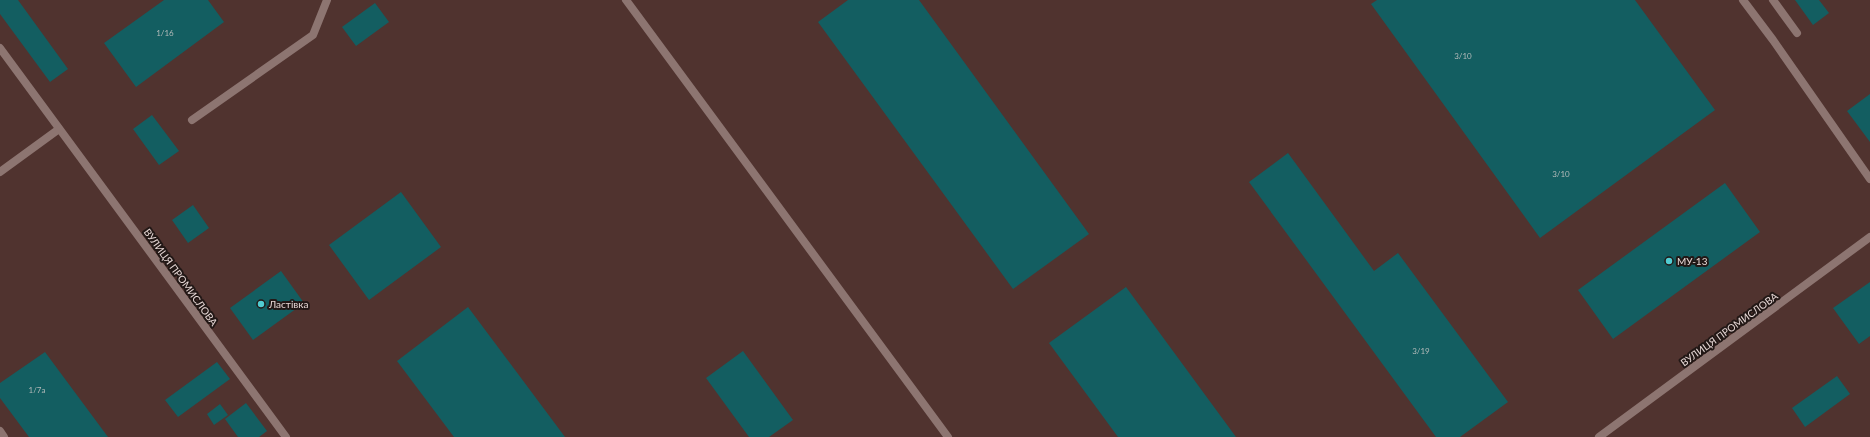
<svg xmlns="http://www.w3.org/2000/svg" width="1870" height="437" viewBox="0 0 1870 437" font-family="Lato,sans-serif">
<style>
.built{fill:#50332f}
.building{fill:#135e61}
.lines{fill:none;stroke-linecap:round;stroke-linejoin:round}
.lane{stroke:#8d7571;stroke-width:8}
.street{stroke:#8d7571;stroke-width:8}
.poi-dot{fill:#52ccd1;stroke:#221816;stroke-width:1.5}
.labels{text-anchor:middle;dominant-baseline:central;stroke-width:4;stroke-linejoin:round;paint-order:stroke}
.number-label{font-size:8px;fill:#b2bab9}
.poi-label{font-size:10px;fill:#e7d8d6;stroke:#221816;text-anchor:start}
.street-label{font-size:10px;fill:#e7d8d6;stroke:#221816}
</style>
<rect width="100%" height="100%" fill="#422c29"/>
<path class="built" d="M0,0H1870V437H0Z"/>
<path class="building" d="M0,0H18L68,69L50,82L0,14Z
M164,0H208L224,22L136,87L104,43Z
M848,0H919L1089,234L1013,289L818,22Z
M1377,0H1635L1715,110L1540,238L1371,4Z
M1795,0H1819L1829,13L1813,25Z
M375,3L389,22L356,46L342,27Z
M1870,94V142L1847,111Z
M152,115L179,151L159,165L133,129Z
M1288,153L1374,271L1398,253L1508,402L1460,437H1436L1249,182Z
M1725,183L1760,232L1613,339L1578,290Z
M401,192L441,247L369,300L329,245Z
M193,205L209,228L188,243L172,220Z
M281,271L304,303L253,340L230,308Z
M1870,282V336L1859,344L1833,308Z
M1126,287L1236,437H1118L1049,343Z
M468,307L565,437H454L397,361Z
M743,351L793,420L769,437H749L706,378Z
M45,352L108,437H29L0,398V383Z
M217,362L230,379L178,417L165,400Z
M1837,376L1850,394L1805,427L1792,408Z
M246,403L267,431L259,437H238L225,419Z
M220,404L228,415L214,425L207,414Z"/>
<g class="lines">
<path class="lane" d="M626,0L948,437
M1743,0L1773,40L1870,179
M1773,0L1797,33
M192,120L313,35L327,0
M0,172L59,129
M0,431L4,437"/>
<path class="street" d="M0,48L286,437
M1599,437L1870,237"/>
</g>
<g class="poi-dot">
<circle cx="1669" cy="261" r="4"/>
<circle cx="261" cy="304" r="4"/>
</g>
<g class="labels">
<g class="number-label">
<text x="165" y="33">1/16</text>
<text x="1463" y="56">3/10</text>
<text x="1561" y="174">3/10</text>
<text x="1421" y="351">3/19</text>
<text x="37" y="390">1/7а</text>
</g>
<g class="poi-label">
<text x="1677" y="261">МУ-13</text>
<text x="269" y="304">Ластівка</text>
</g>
<g class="street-label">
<text transform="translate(181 277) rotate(54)">ВУЛИЦЯ ПРОМИСЛОВА</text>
<text transform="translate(1729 329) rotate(-36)">ВУЛИЦЯ ПРОМИСЛОВА</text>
</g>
</g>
</svg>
